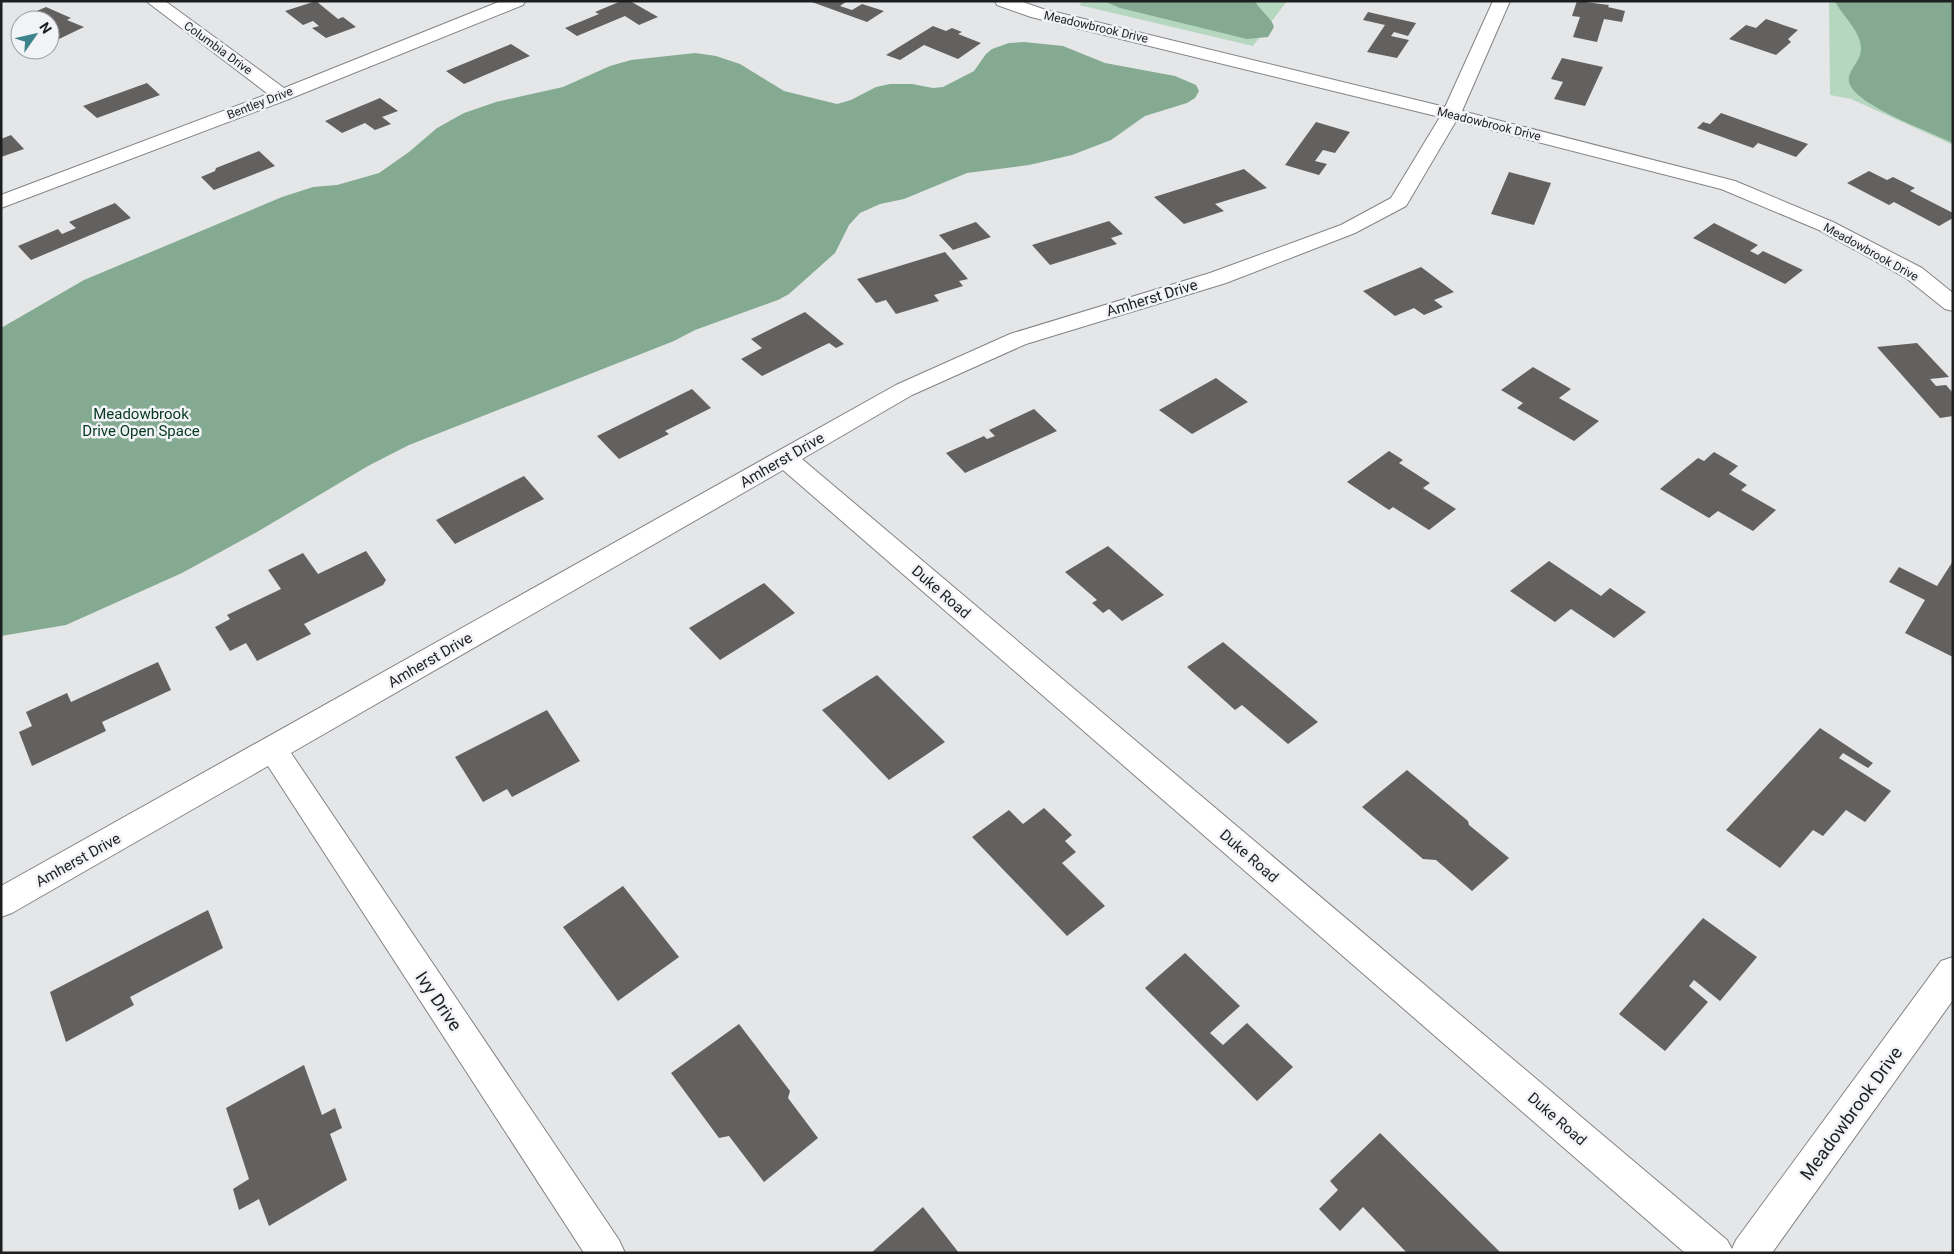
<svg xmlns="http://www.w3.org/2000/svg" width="1954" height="1254" viewBox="0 0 1954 1254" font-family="Roboto,sans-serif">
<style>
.green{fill:#b5d7c0}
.forest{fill:#84ab92}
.building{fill:#63615f}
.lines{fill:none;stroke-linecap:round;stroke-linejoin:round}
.minor-casing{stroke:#828385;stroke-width:2}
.minor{fill:#fff;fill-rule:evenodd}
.labels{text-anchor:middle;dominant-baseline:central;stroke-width:5;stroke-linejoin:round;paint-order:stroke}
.far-street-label{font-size:12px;fill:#1d1e1f;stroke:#f2f3f6}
.street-label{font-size:15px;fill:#1d1e1f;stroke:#f2f3f6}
.park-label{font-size:15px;fill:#04381f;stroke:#f2f3f6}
.near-street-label{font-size:18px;fill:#1d1e1f;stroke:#f2f3f6}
</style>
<rect width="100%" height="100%" fill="#e5e6e8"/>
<path class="green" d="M1083,1H1287L1253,46L1079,5Z
M1829,1H1953V145L1851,99L1830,95Z"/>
<path class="forest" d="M1104,1H1255C1260,11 1271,17 1274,27L1268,37L1247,39L1120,8Z
M1835,1H1953V143C1931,132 1854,105 1849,82C1847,73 1857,64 1860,55C1866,34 1842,17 1835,1Z
M1024,42L1063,46L1105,63L1175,76L1196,85L1199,91L1195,98L1187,103L1145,116L1111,140L1072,155L1029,165L967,173L904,199L880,204L860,213L849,225L835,253L789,294L778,300L695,330L674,341L409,445L368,466L257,532L182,573L66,625L1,636V328L84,280L282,197L313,187L337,185L379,173L409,152L437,128L464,113L496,102L563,87L610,66L631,60L695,53L716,56L740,64L784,91L837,104L851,100L876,87L890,84H912L933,88L943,87L974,71L986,54L992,49L1009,43Z"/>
<path class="building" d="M316,1L338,19L343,17L356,27L326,38L312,28L319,26L313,21L303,25L285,11Z
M621,1H630L658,17L639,25L625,16L577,36L565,28L599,14L595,12Z
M809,1H847L840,6L852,10L862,4L884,11L867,22Z
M1577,1L1609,5L1608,7L1625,11L1622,22L1604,19L1597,42L1573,37L1580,17L1572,16Z
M46,7L71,18L67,20L84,27L59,39L50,35V20H20V22L16,20Z
M1368,12L1416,23L1408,36L1394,32L1391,36L1409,40L1397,58L1367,52L1385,25L1363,20Z
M1766,19L1798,30L1788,39L1791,42L1776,55L1729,39L1746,25L1756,28Z
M933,26L946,31L952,28L962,32L958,34L981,43L958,59L924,45L900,60L886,55Z
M511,44L530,56L464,84L446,71Z
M1562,58L1603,67L1585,106L1554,99L1563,82L1551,79Z
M147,83L160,95L97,118L83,106Z
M380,98L398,111L382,117L391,124L375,130L365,123L342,133L325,121Z
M1721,113L1808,144L1796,157L1758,143L1753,148L1697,128L1703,122L1710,124Z
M1316,122L1350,132L1335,153L1323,150L1315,161L1327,164L1319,175L1285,165Z
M11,135L24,149L1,157V139Z
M259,151L275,166L214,190L201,177L215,171L216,168Z
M1244,169L1267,188L1215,204L1224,211L1184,224L1154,197Z
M1869,171L1887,180L1893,177L1915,188L1910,191L1953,213V218L1939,226L1894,202L1889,205L1847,183Z
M1509,172L1551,183L1534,225L1491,214Z
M115,203L131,218L31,260L18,246L58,229L62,234L76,228L69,222Z
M1109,221L1123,234L1111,238L1117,244L1050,265L1032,245Z
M976,222L991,237L953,250L939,235Z
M1714,223L1758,245L1750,251L1758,255L1763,251L1803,270L1785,284L1693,238Z
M945,252L968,279L959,281L963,286L934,295L939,301L896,314L886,300L876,303L857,279Z
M1421,267L1454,292L1434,300L1443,307L1424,315L1414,308L1395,316L1363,291Z
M805,312L844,344L836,348L829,343L762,376L741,359L762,348L751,339Z
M1917,343L1949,377L1930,379L1936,386L1946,385L1953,393V416L1940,418L1877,347Z
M1533,367L1571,389L1559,398L1599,421L1574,441L1517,408L1523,403L1501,390Z
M1216,378L1248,402L1192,434L1159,410Z
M692,389L711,408L665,431L669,434L619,459L597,436Z
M1034,409L1057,431L965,473L946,453L984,436L987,439L995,436L989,430Z
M1389,451L1403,460L1399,463L1430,483L1423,488L1456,509L1429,530L1393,507L1389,510L1347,482Z
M1714,452L1738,466L1729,474L1747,485L1741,490L1776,510L1753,531L1718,511L1709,518L1660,489L1698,458L1704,461Z
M524,476L544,499L455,544L436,520Z
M1108,546L1164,595L1122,621L1109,609L1103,613L1092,603L1097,600L1065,572Z
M366,551L386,580L383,585L304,624L311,634L257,661L246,643L230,651L215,627L230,619L227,615L281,589L268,570L303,553L318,574Z
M1549,561L1601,596L1610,588L1646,612L1614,638L1571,609L1555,622L1510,591Z
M1953,561V657L1905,633L1925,600L1889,582L1899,567L1937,586Z
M764,583L795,613L720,660L689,628Z
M1223,642L1318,722L1288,744L1242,705L1235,710L1187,667Z
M158,662L171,690L102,722L106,731L32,766L19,732L32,726L26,712L67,693L71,702Z
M877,675L945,742L889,780L822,710Z
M547,710L580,761L512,797L507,789L483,802L455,757Z
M1820,728L1873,763L1868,768L1843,753L1839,758L1891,791L1865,822L1846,810L1823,836L1813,830L1780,868L1726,830Z
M1407,770L1468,821L1469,825L1509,858L1472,891L1436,860L1423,859L1362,807Z
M1044,808L1072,835L1065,841L1076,852L1062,863L1105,906L1067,936L972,837L1009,810L1023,824Z
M623,886L679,957L618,1001L563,927Z
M208,910L223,948L130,997L134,1005L66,1042L50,992Z
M1703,918L1757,957L1720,1001L1694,980L1689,986L1708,1002L1665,1051L1619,1014Z
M1185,953L1240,1006L1210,1033L1223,1045L1247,1023L1293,1067L1257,1101L1145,988Z
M739,1024L790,1091L788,1098L818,1138L764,1182L729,1136L719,1138L671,1073Z
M304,1065L322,1115L335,1108L342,1128L330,1134L347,1180L269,1226L259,1199L239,1210L233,1189L249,1179L226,1108Z
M1380,1133L1501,1253H1407L1363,1207L1340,1231L1319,1209L1338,1190L1330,1181Z
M923,1207L959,1253H871Z"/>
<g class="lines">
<defs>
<path id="minor" d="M146,1H165L284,88L501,1H525L523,5L289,99L1,208V195L268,94Z
M995,1H1020L1043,9L1445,107L1493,1H1510L1462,111L1735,181L1833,222L1922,268L1953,293V311L1945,309L1906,278L1819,230L1721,189L1456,121L1406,206L1355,233L1226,283L1026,344L912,395L802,459L1727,1240L1732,1249L1736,1240L1941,961L1953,957V1000L1772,1253H1685L783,470L291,753L619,1240L625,1253H584L268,766L12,913L1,917V886L896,385L1010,334L1210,273L1341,225L1391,198L1440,117L1031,17L997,5Z"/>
</defs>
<use href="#minor" class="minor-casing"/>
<use href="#minor" class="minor"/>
</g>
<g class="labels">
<g class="far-street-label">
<text transform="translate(1096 27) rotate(13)">Meadowbrook Drive</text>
<text transform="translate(218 48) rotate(36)">Columbia Drive</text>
<text transform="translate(260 103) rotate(-21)">Bentley Drive</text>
<text transform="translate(1489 124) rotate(14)">Meadowbrook Drive</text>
<text transform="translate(1871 252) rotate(29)">Meadowbrook Drive</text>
</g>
<g class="street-label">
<text transform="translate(1152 298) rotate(-17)">Amherst Drive</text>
<text transform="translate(782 460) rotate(-30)">Amherst Drive</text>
<text transform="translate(941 592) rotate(41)">Duke Road</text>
<text transform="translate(430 660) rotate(-30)">Amherst Drive</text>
<text transform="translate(1249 856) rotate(41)">Duke Road</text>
<text transform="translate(78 860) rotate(-29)">Amherst Drive</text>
<text transform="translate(1557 1119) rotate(41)">Duke Road</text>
</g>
<g class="park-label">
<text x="141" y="414">Meadowbrook<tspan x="141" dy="17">Drive Open Space</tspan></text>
</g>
<g class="near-street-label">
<text transform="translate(439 1001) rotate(56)">Ivy Drive</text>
<text transform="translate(1851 1113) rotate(-54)">Meadowbrook Drive</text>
</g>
</g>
<rect width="1954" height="1254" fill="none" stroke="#1d1e1f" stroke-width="5"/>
<g transform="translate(35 35) rotate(56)"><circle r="24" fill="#f2f3f6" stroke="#9d9ea0"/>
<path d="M0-4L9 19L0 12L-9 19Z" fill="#3c838c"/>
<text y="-8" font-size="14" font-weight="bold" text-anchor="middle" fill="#1d1e1f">N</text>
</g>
</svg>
